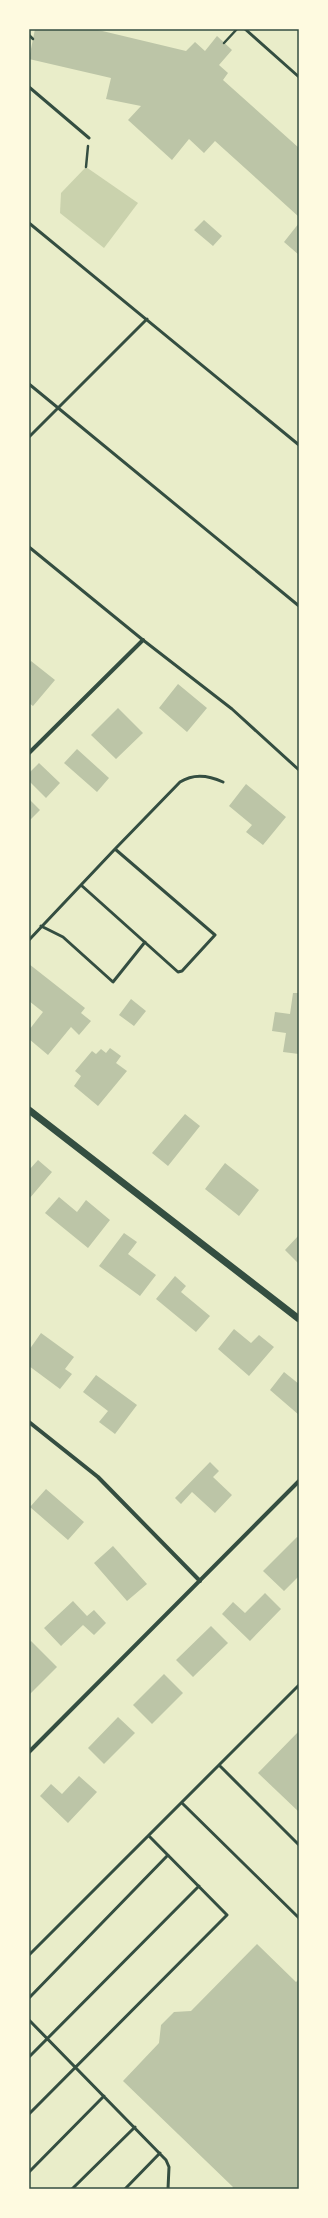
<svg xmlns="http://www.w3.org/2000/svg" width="328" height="2218" viewBox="0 0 328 2218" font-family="Lato,sans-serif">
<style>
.green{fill:#cad2ad}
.building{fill:#bcc5a7}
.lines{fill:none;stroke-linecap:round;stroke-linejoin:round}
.path{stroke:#344e41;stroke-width:2.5}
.service{stroke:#344e41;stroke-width:3}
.minor{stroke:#344e41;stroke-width:4}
.tertiary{stroke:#344e41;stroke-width:7}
.neatline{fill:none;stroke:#344e41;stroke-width:1.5}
</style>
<rect width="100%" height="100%" fill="#e9edc9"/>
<path class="green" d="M86,167L138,203L104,248L60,213L61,193Z"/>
<path class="building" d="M35,29H94L186,51L195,42L205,51L217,36L232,50L219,65L228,73L223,80L299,148V217L215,141L204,153L189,139L172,160L128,120L141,106L106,99L111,78L29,59Z
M204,220L222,236L213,246L194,230Z
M299,223V255L284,242Z
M31,661L55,680L33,706L29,703V664Z
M178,684L207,708L187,732L159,708Z
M118,708L143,733L116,759L91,735Z
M77,749L109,778L97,792L64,763Z
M39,763L60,783L46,798L29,781V773Z
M246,784L286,817L263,845L246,832L252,825L229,806Z
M29,799L40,810L29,821Z
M29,964L85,1008L81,1013L91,1021L79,1035L71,1027L48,1055L29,1039V1030L43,1012L29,1001Z
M293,993H299V1054L283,1052L286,1033L272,1031L275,1012L290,1014Z
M131,999L146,1011L134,1026L119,1015Z
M110,1048L121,1056L116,1063L127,1071L98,1106L74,1086L81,1076L75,1071L92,1051L96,1054L101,1049L106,1053Z
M185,1114L200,1126L168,1166L152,1153Z
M38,1160L52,1172L29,1199V1170Z
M225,1163L259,1190L239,1216L205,1189Z
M59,1197L77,1212L86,1200L110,1220L88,1248L45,1213Z
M124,1233L137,1242L128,1254L156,1275L140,1296L99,1266Z
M299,1235V1264L285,1250Z
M175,1276L186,1286L181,1292L210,1316L196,1332L156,1299Z
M234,1329L251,1343L259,1335L274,1347L249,1376L218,1349Z
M41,1333L74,1357L65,1369L72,1374L60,1389L29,1366V1350Z
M284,1372L299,1384V1415L270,1390Z
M96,1375L137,1405L115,1434L99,1422L108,1411L83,1392Z
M210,1462L219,1471L213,1477L232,1495L215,1513L192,1492L181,1504L175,1498Z
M46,1489L84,1522L68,1540L30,1507Z
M297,1537L299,1539V1576L284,1591L263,1571Z
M113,1546L147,1584L127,1601L94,1563Z
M265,1593L281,1609L250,1641L222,1614L233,1602L245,1613Z
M73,1601L87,1616L94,1610L106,1623L94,1635L83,1625L61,1646L44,1628Z
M211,1626L228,1643L193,1677L176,1660Z
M31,1641L57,1667L29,1695V1643Z
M164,1674L183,1693L152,1724L133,1705Z
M118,1717L135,1733L104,1764L88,1748Z
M299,1731V1812L258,1773Z
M79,1776L97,1792L68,1823L40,1796L51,1784L62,1794Z
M257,1944L296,1982L299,1979V2189H232L233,2187L123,2081L159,2043L161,2025L174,2012L191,2011Z"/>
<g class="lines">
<path class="path" d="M29,35L33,39
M224,43L237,29
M86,167L88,146"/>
<path class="service" d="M245,29L299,77
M29,87L89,138
M29,223L299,445
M29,384L299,606
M29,437L147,319
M29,547L143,640L232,709L299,770
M115,849L180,782C194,773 208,775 223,782
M41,926L63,937L113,982L145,942
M29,940L115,849L215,935L182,971L178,972L81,885
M220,1766L299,1845
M182,1803L299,1918
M29,1955L299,1685
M29,1998L168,1855
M29,2020L166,2160L169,2167L168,2189
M29,2057L199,1886
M29,2114L227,1915L149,1836
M29,2172L104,2096
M72,2189L135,2127
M125,2189L160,2153"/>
<path class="minor" d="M29,753L143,640
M29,1422L98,1477L200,1581
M29,1752L299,1481"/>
<path class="tertiary" d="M29,1110L299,1319"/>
</g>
<rect width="328" height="2218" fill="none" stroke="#fefae0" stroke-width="60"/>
<rect x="30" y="30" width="268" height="2158" class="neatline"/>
</svg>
